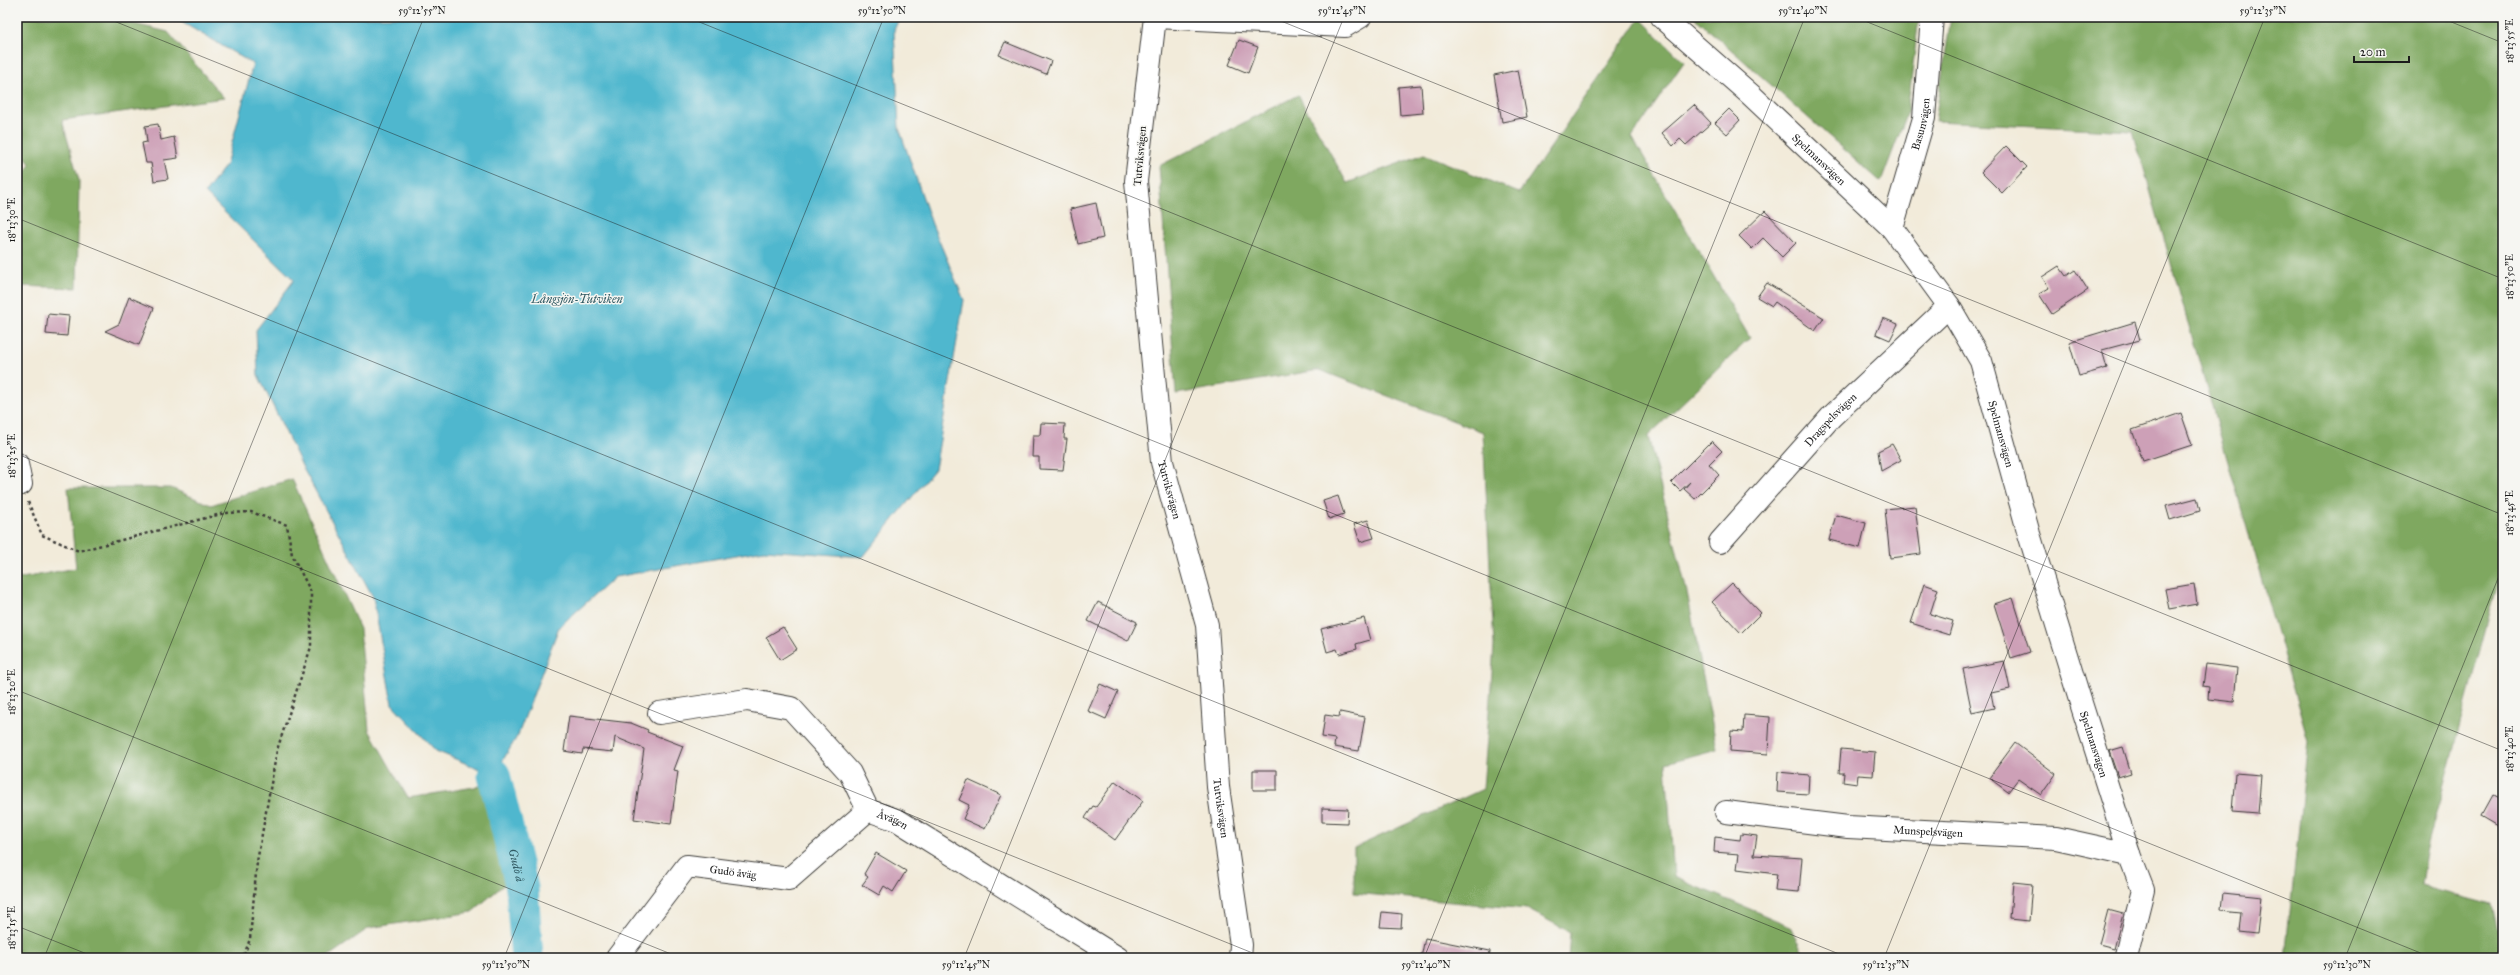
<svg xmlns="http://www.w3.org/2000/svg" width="2520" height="975" viewBox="0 0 2520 975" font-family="'IM FELL Great Primer',serif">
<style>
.forest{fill:#7fa860;stroke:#4e623e}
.water{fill:#50b7ce;stroke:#366a75}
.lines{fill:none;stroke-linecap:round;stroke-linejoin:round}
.river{stroke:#50b7ce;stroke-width:33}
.building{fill:#cda0b7}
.minor-casing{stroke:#3c3b38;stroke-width:24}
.path{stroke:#3c3b38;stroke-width:2.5;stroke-dasharray:3 3;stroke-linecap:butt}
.minor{stroke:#fff;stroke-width:22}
.ticks{fill:none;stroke:#1c1c1c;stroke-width:1;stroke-opacity:0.45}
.labels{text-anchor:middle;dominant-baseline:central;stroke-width:3;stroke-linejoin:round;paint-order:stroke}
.street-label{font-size:11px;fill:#1c1c1c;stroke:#f6f6f2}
.water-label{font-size:12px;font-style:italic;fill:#315a63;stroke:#f6f6f2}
.neatline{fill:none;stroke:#1c1c1c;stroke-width:1.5}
.ticks-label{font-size:10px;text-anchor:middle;fill:#1c1c1c}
</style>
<rect width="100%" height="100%" fill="#f6f6f2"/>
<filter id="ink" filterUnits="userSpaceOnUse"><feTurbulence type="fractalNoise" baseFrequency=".025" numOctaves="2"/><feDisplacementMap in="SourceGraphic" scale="8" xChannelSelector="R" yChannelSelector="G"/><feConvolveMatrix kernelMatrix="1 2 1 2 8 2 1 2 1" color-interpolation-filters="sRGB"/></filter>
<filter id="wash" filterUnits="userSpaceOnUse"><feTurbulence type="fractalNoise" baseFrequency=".012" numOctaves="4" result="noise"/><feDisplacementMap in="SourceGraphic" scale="16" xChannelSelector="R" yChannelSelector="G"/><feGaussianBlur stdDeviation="0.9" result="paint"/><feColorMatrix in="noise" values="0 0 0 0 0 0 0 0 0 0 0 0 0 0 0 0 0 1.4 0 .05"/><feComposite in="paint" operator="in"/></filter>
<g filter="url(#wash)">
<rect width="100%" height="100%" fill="#f2ebda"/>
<path class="forest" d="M17,17H104L168,32L224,98L62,120L79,180L77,288L17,286V186L30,164L17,144Z
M1694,17H1919L1907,114L1881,182Z
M1951,17H2503V564L2426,851L2421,886L2492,905L2503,958H2285L2308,741L2133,131L1935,121Z
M1640,18L1684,62L1632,137L1750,338L1648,436L1687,592L1717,749L1666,763L1674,877L1790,926L1805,958H1568L1570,932L1527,909L1354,893V848L1483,789L1494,646L1483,432L1319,370L1176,394L1159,166L1298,95L1347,183L1424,154L1519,193Z
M292,479L360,629L369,730L408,798L486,785L507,882L472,912L369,928L326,958H17V579L76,568L68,488H171L211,505Z"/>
<path class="water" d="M173,17H900L894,30L899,128L932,224L964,300L935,469L863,557L764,550L615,577L559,627L518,735L494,775L436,751L392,704L373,597L304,470L258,375L256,330L294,280L205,193L226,165L253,64Z"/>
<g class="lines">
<path class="river" id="s1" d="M494,775L522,888L527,958"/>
</g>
<g id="blocks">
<path class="building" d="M1239,40L1258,47L1248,73L1229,65Z
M1005,42L1051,61L1046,74L999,55Z
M1518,70L1527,117L1502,122L1494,75Z
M1421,85L1423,113L1400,115L1398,87Z
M1694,105L1711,123L1686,145L1680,139L1673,146L1662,133Z
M1729,109L1740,120L1727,134L1715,123Z
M158,124L161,140L174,137L178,158L164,160L168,179L154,181L151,163H146L142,143L147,142L145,126Z
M2006,146L2027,167L2002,193L1981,172Z
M1096,203L1103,238L1078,244L1070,209Z
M1765,211L1796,243L1782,257L1763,238L1752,249L1739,236Z
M2059,266L2066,276L2075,270L2088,290L2052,314L2039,294L2049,288L2042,277Z
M1767,283L1824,318L1815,331L1775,302L1772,306L1757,297Z
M129,297L154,308L139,345L105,331L119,324Z
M48,314L69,316L67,336L46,334Z
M1883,318L1898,324L1890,340L1876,334Z
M2135,322L2140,340L2102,350L2107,368L2079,376L2069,342Z
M2181,413L2192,445L2143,461L2132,430Z
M1041,423L1065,424L1064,439H1067L1063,470L1039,469V457H1032L1033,435H1040Z
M1712,441L1722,451L1709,464L1719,475L1695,499L1684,489L1690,482L1680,491L1671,482Z
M1892,444L1901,460L1881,471L1878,451Z
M1338,496L1344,514L1329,519L1323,501Z
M2197,498L2200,511L2170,520L2166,506Z
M1915,506L1921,554L1890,558L1885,509Z
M1836,515L1866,523L1860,548L1829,540Z
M1368,520L1374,538L1360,542L1354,524Z
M1732,583L1761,613L1741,633L1712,602Z
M1924,584L1938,589L1930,614L1953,621L1949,635L1911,623Z
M2194,584L2197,604L2169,609L2165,589Z
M2013,598L2030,652L2011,658L1994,604Z
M1098,602L1137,622L1128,641L1088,621Z
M1364,618L1370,640L1356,644L1357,649L1339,654L1337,649L1327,652L1321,629Z
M783,627L797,649L780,660L766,637Z
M2004,661L2010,689L1991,693L1994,708L1972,713L1963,669Z
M2206,664L2237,668L2234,702L2208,699L2209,687L2203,686Z
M1100,684L1118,692L1106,719L1088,711Z
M1340,712L1365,717L1359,751L1334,747L1335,739L1322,737L1325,715L1339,717Z
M1744,715L1770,717L1768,754L1730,751L1731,731L1743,732Z
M569,716L631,723L648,730L647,732L683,746L674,770L678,771L671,824L634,819L644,749L615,737L613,752L583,749L582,754L564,751Z
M2015,743L2056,774L2041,795L2018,779L2008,792L1989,778Z
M2123,747L2131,773L2118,777L2109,751Z
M1841,749L1875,752L1873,776L1858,775L1857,784L1843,782L1844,773H1839Z
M1253,770H1277V790H1253Z
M1778,772L1809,775L1808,794L1777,792Z
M2235,773L2261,775L2258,814L2232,812Z
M968,780L1001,795L985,829L963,819L969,805L959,800Z
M1115,781L1143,801L1115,840L1085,818L1093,806L1096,807Z
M2492,796L2503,802V816L2498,826L2481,816Z
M1322,808L1348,809L1347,823L1322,822Z
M1741,834L1757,836L1754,855L1802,858L1799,892L1775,890L1777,874L1737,869L1739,854L1714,852L1715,837L1740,840Z
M876,853L906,871L893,892L884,886L879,895L862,885L868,877L864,874Z
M2013,882L2032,884L2029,921L2010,919Z
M2223,893L2261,897L2257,934L2239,932L2241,912L2221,910Z
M2108,910L2123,914L2114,948L2099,944Z
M1382,912L1402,914L1401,928L1380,927Z
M1425,938L1490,951L1489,958H1421Z"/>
</g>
</g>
<g filter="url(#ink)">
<use href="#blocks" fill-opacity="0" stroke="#3c3b38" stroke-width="1"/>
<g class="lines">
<defs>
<g id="minor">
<path id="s2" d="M1155,17L1136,181L1162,462L1207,625L1218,787L1241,945L1240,958"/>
<path d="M1155,17L1345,26L1360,17"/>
<path id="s3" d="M1662,17L1751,95L1892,228L1949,306L1981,361L2029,534L2080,700L2129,854L2143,890L2126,958"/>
<path id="s4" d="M1892,228L1924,118L1932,17"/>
<path d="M17,464L21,484"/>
<path id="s5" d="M1720,542L1831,417L1949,306"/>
<path id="s6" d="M659,713L747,700L791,708L850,773L868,810L897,820L1118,958"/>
<path id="s7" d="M1726,812L1848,827L2056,838L2129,854"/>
<path id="s8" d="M617,958L687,866L789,879L868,810"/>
</g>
</defs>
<use href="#minor" class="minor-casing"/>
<path class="path" d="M28,502L42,535L79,551L225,513L251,512L287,525L292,555L311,592V647L277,750L257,862L250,939L243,958"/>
<use href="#minor" class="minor"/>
</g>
</g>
<path class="ticks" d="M104,17L2433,958M687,17L2503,751M1271,17L2503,515M1855,17L2503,279M2439,17L2503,43M17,218L1849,958M17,454L1265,958M17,690L681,958M17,926L97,958M44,958L424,17M504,958L884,17M964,958L1344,17M1424,958L1805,17M1884,958L2265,17M2345,958L2503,566"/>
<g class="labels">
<g class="street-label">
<text stroke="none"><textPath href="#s4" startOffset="108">Basunvägen</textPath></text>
<text transform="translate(1140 156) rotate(-85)">Tutviksvägen</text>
<text stroke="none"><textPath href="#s3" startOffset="212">Spelmansvägen</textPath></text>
<text stroke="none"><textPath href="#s5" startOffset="165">Dragspelsvägen</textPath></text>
<text stroke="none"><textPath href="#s3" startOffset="548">Spelmansvägen</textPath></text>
<text stroke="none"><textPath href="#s2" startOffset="476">Tutviksvägen</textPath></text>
<text stroke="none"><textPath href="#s3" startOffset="872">Spelmansvägen</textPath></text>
<text stroke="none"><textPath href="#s2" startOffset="800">Tutviksvägen</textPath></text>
<text stroke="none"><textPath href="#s6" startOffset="289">Åvägen</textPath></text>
<text stroke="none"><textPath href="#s7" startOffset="203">Munspelsvägen</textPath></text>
<text stroke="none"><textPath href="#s8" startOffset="162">Gudö åväg</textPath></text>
</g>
<g class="water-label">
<text x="577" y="299">Långsjön-Tutviken</text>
<text stroke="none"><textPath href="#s1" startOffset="93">Gudö å</textPath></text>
</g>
</g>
<rect width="2520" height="975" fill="none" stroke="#f6f6f2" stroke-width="44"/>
<path d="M2354 56v6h55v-6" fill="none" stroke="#1c1c1c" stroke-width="2"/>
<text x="2360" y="56" font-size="12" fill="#1c1c1c" stroke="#f6f6f2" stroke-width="3" paint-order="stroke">20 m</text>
<rect x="22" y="22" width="2476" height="931" class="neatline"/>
<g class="ticks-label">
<text x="422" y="14">59°12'55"N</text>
<text x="882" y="14">59°12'50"N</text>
<text x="1342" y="14">59°12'45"N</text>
<text x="1803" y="14">59°12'40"N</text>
<text x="2263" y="14">59°12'35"N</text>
<text transform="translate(2509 41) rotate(-90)" y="4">18°13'55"E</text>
<text transform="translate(11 220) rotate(-90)" y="4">18°13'30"E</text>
<text transform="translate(2509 277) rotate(-90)" y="4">18°13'50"E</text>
<text transform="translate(11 456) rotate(-90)" y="4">18°13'25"E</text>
<text transform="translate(2509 513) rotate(-90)" y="4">18°13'45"E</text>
<text transform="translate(11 692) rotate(-90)" y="4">18°13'20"E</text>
<text transform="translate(2509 749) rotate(-90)" y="4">18°13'40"E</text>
<text transform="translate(11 928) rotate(-90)" y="4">18°13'15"E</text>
<text x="506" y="968">59°12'50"N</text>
<text x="966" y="968">59°12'45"N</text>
<text x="1426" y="968">59°12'40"N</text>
<text x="1886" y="968">59°12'35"N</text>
<text x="2347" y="968">59°12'30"N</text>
</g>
</svg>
